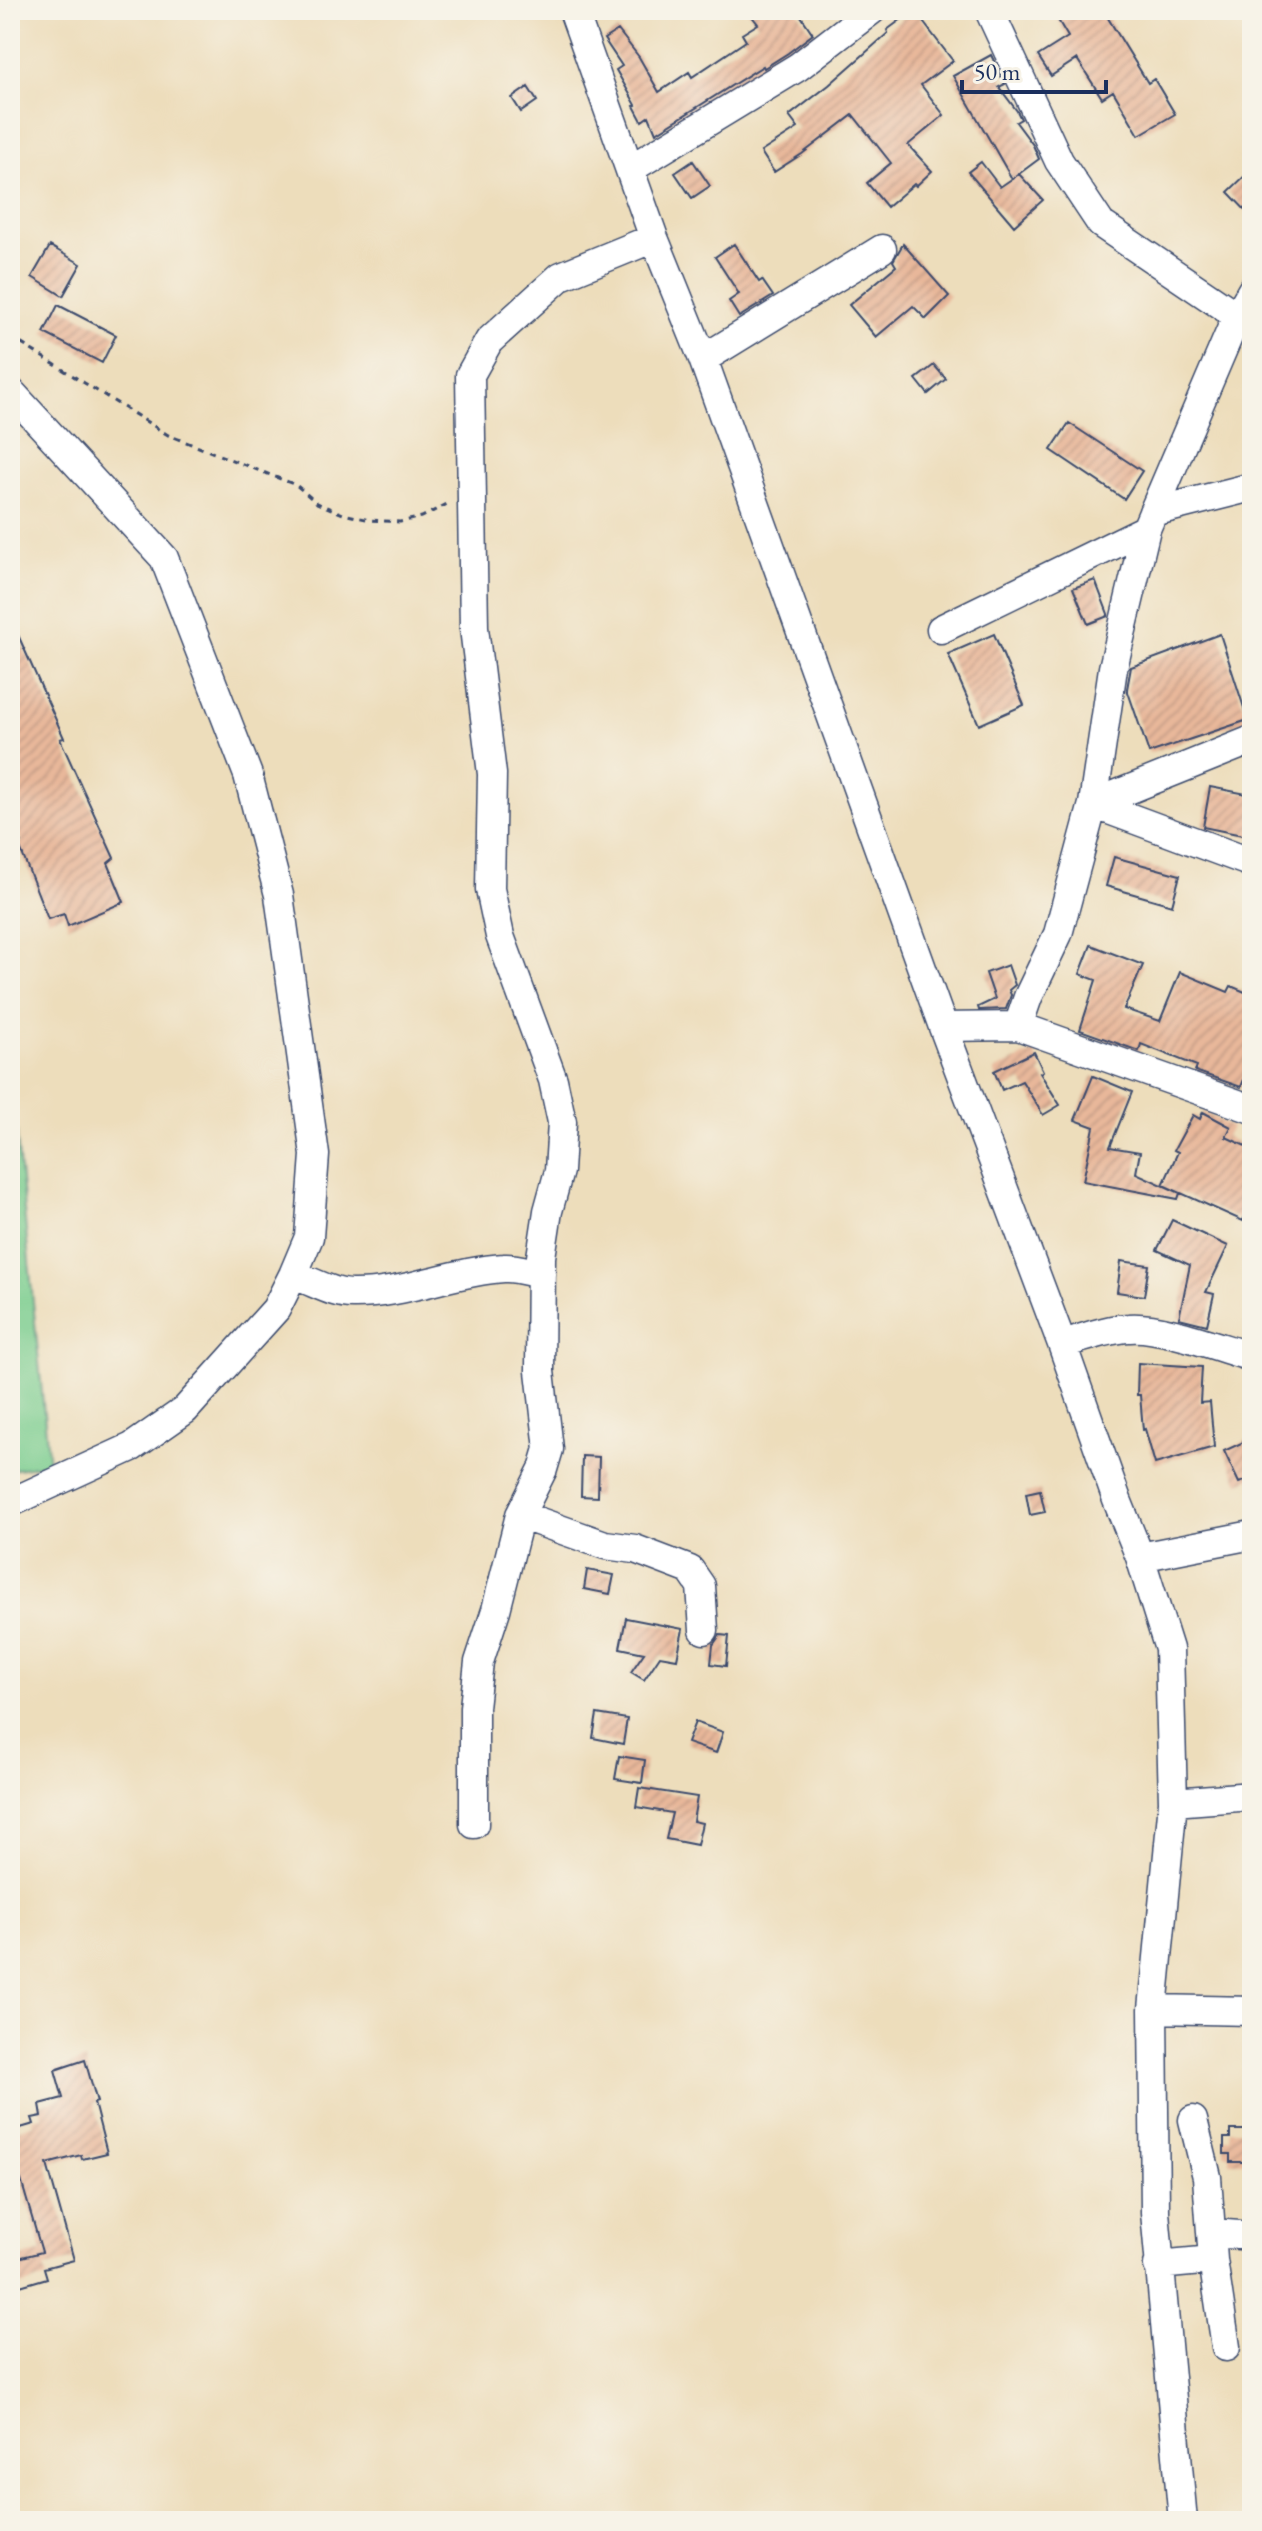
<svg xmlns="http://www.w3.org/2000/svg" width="1262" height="2531" viewBox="0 0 1262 2531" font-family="'EB Garamond',serif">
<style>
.pitch{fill:#7bcd8f;stroke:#4b7e76;stroke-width:2}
.building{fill:url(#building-hatch)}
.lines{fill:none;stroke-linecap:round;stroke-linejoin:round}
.minor-casing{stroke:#3a496c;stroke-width:31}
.path{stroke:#3a496c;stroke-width:3;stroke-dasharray:6 6;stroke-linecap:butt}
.minor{stroke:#fff;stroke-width:28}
</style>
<defs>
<pattern id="building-hatch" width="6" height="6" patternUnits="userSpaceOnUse" patternTransform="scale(2)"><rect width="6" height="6" fill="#e8b79a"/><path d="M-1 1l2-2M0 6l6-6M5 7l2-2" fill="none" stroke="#c69e87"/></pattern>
</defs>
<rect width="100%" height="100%" fill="#f7f3e8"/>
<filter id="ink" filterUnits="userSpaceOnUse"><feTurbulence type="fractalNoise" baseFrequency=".0125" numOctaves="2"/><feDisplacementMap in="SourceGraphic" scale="16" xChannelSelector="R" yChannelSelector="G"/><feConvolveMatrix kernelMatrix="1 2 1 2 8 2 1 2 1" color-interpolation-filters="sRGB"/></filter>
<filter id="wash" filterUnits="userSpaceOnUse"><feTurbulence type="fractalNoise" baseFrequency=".006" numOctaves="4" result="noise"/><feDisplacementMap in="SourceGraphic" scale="32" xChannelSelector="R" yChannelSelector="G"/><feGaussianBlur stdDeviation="1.8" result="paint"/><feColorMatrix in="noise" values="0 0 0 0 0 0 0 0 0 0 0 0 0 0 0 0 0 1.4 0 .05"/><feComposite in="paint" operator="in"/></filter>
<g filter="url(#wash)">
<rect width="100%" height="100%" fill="#edddbb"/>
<path class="pitch" d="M10,1068L49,1464L10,1470Z"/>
<g id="blocks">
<path class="building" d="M747,10H797L813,34L788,53L764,68L763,66L656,133L649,116L642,121L634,106L636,105L616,70L622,66L604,39L618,30L639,57L659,92L689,72L692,77L746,41L742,34L758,24Z
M914,10L953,61L921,85L944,115L908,145L932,171L916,186L914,184L887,207L867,183L891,163L853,115L802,154L774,172L761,152L798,128L789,116L829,85L888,33L887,30Z
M1052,10H1103L1148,83L1154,79L1175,114L1139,135L1113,91L1102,98L1077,59L1051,76L1038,56L1068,37Z
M991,55L1005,84L999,87L1017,111L1021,119L1016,122L1033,145L1039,159L1012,179L953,76Z
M528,87L537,101L521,112L512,98Z
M693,161L710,186L692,198L675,173Z
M981,162L1000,187L1019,174L1043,200L1014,226L968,172Z
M1252,169V217L1228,192Z
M734,244L759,282L762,280L773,296L739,317L729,301L739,294L715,257Z
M903,244L949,296L926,319L913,306L876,337L849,305L896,266L893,261Z
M50,246L81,264L63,296L32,277Z
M58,305L116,335L102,363L44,333Z
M934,365L946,379L928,394L916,379Z
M1069,423L1142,471L1124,499L1051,450Z
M1095,580L1108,614V616L1088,624L1073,588Z
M10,617L64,738L60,739L114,858L108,863L124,902L68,926L64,914L48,919L18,843L21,841L10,818Z
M994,634L1024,705L979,725L948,654Z
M1220,634L1248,720L1149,753L1127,689L1131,667Z
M1210,787L1252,795V837L1203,827Z
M1114,857L1180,875L1172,905L1106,886Z
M1091,945L1143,965L1124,1009L1160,1021L1180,972L1228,992L1231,986L1252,995V1060L1241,1087L1195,1071L1197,1066L1141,1044L1139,1051L1080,1030L1096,980L1080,974Z
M1008,965L1015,985L1009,990L1011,995L1006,1009L979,1010L978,1007L995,999L986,973Z
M1034,1052L1043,1071L1040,1073L1060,1105L1043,1115L1022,1081L1002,1090L994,1071Z
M1093,1076L1132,1092L1110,1147L1140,1152L1136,1173L1180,1193L1178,1199L1083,1181L1094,1127L1075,1120Z
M1203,1112L1231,1127L1226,1137L1252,1149V1202L1243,1221L1163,1185L1178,1152L1174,1150L1193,1115L1200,1119Z
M1172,1220L1228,1246L1206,1292L1214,1294L1207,1325L1179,1318L1190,1265L1157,1250Z
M1121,1261L1149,1265L1144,1296L1117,1292Z
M1138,1363L1202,1367L1200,1403L1210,1402L1214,1447L1155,1464L1145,1429L1143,1430L1140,1395H1137Z
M1252,1438V1478L1239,1483L1224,1451Z
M582,1456L599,1457L598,1497L581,1496Z
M1040,1490L1045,1512L1030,1515L1026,1493Z
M587,1570L614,1575L610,1594L584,1589Z
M626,1618L683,1629L677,1659L660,1656L644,1680L631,1672L644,1653L620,1648Z
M720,1635L729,1636L726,1666L711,1664L713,1645Z
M597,1714L627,1719L623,1744L593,1738Z
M695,1722L723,1732L716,1753L687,1743Z
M619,1756L645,1760L642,1783L615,1779Z
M639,1788L697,1797L693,1821L702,1823L697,1845L666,1839L672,1813L636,1807Z
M85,2060L97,2102L94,2103L107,2153L82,2159L81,2155L47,2164L74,2260L44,2268L47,2278L10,2289V2260L42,2252L21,2180L10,2183V2131L34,2124L32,2118L42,2116L40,2104L63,2098L55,2070Z
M1230,2130H1252V2162H1230V2154H1224V2138H1230Z"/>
</g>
</g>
<g filter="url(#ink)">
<use href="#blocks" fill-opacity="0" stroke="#3a496c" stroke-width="2"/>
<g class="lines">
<defs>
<path id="minor" d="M573,10L654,238L703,359L943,1027L1062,1344L1117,1500L1140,1557L1169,1649L1173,1802L1153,2009L1155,2212L1183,2521
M989,10L1059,161L1101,224L1237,316
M630,169L798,67L872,10
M703,359L882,249
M10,391L164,558L248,775L279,895L315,1155L309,1237L293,1275L276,1309L185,1410L132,1447L10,1503
M1153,512L1252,487
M941,629L1146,529
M1093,804L1252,740
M1093,804L1252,863
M1018,1026L1028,997L1058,934L1093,804L1113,668L1146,529L1237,316L1252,290
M943,1027L1018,1026L1252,1109
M293,1275C313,1281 332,1294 352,1294C403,1295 453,1271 504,1268C516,1267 529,1272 541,1274
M1062,1344C1084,1338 1106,1329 1129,1328C1160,1325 1220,1348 1252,1357
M520,1515L605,1545L635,1549L690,1570L701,1586L704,1630
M1140,1557L1252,1535
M1173,1802L1252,1796
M474,1824V1707L479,1662L496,1610L520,1515L543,1469L549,1449L540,1371L541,1257L548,1211L559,1171L562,1122L553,1080L500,936L490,889L492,774L474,628L470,375L489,341L561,276L654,238
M1153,2009L1252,2011
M1193,2120L1207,2177L1213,2260L1226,2347
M1213,2233L1252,2236
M1158,2265L1213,2260"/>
</defs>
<use href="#minor" class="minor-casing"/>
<path class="path" d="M10,340L17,341L168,435L296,485L317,503L343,514L370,520L400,522L422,517L449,503"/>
<use href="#minor" class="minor"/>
</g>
</g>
<rect width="1262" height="2531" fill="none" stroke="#f7f3e8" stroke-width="40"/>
<path d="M962 80v12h144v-12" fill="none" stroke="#1b2f5e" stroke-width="4"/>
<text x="974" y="80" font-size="24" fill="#1b2f5e" stroke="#f7f3e8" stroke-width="6" paint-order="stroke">50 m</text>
</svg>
